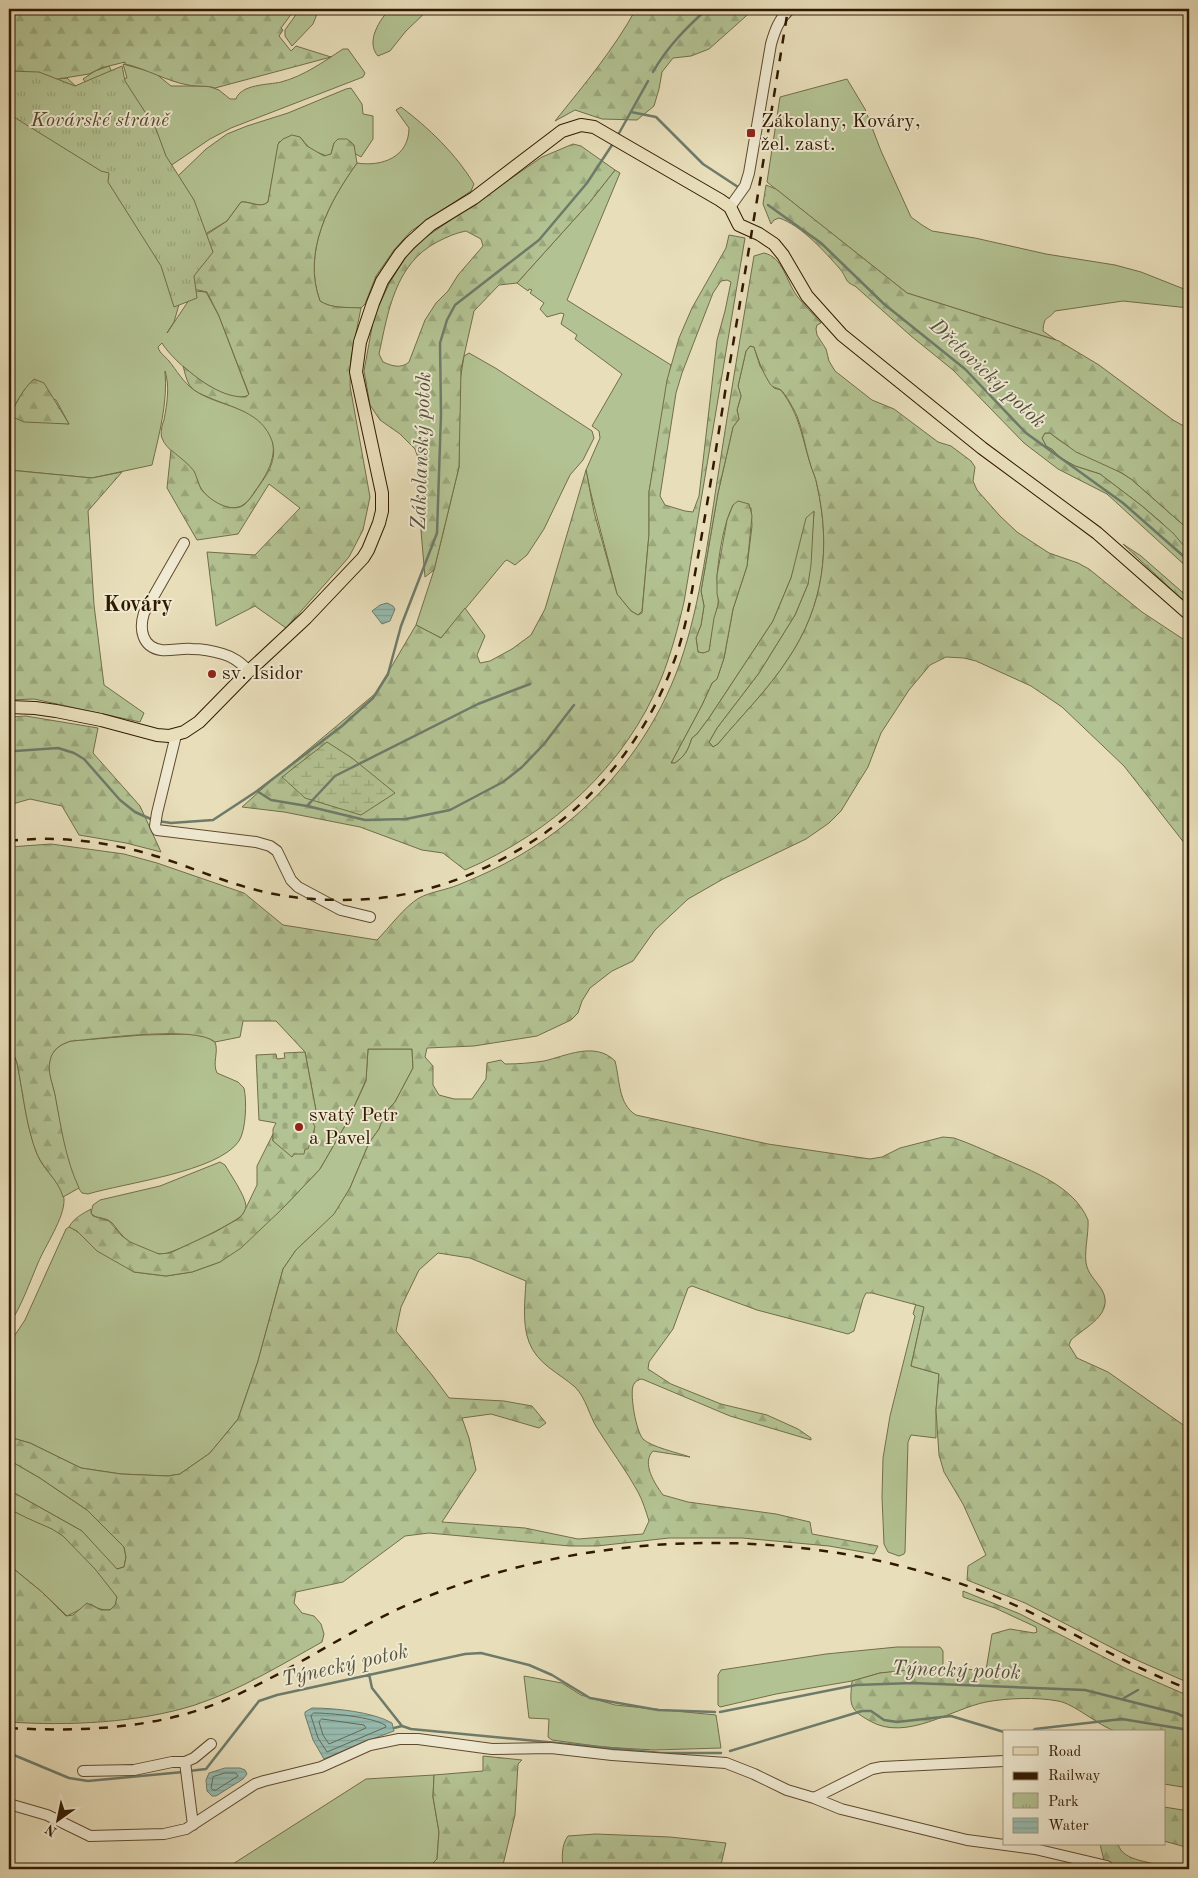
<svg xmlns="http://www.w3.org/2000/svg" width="1198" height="1878" viewBox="0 0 1198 1878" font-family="'Old Standard TT',serif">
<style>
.green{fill:#b3c292;stroke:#726e49;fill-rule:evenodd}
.forest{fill:url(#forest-firs);stroke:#726e49;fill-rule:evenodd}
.wetland{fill:url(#wetland-marsh);stroke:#726e49}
.cemetery{fill:url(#cemetery-stones);stroke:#726e49}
.park{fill:url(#park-tufts);stroke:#726e49}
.water{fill:url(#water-rules);stroke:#6e7b6a}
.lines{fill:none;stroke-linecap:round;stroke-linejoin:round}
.shore{stroke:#646a58;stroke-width:1}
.stream{stroke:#6e7b6a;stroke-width:2.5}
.minor-casing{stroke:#5f4a2e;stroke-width:12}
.major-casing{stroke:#311900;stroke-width:14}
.minor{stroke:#f0ead2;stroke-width:10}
.major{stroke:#e8deba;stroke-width:12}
.rail{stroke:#311900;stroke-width:2.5;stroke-dasharray:9 9;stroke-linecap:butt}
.poi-dot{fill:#8f2418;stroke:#f0ead2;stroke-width:2}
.labels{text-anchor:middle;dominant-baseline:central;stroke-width:4;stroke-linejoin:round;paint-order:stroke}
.park-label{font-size:20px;font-style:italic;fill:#584c2c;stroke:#f0ead2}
.poi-label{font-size:20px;fill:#311900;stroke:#f0ead2;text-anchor:start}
.water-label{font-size:21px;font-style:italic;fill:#55523e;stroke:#f0ead2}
.quarter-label{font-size:22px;font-weight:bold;fill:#311900;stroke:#f0ead2}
</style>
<defs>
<pattern id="forest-firs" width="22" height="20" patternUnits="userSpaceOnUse" patternTransform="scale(1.25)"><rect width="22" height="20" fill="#b3c292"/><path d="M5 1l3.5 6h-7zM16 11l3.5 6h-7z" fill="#9aa67c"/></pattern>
<pattern id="wetland-marsh" width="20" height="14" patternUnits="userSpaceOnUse" patternTransform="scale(1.25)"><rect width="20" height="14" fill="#b3c292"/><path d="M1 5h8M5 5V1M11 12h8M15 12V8" fill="none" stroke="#9aa67c"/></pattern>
<pattern id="cemetery-stones" width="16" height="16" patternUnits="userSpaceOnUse" patternTransform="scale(1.25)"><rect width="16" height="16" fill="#b3c292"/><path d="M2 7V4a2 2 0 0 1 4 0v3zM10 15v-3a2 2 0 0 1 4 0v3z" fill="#9aa67c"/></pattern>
<pattern id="park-tufts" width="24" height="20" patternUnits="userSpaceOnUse" patternTransform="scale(1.25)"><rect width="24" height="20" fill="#b3c292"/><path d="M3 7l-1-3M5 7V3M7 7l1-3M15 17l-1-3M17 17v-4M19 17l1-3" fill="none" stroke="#9aa67c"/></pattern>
<pattern id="water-rules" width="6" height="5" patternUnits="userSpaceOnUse" patternTransform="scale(1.25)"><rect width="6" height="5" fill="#97bcb0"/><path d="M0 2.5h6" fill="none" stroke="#83a196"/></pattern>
</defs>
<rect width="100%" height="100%" fill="#e8deba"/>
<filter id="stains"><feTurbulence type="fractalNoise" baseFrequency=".004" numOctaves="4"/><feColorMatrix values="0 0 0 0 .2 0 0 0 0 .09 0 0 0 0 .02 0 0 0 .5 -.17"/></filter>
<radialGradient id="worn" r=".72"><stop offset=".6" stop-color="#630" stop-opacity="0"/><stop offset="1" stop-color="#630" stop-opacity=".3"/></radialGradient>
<path class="green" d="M300,9H319L313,24L292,46L285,36V30Z
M390,9H429L406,31L390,51L378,56C365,42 380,19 390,9Z
M343,49H348L363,70L365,73L363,77L231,128L210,139L148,181L178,176L206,149L227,134L247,126L288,113L346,89L351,88L362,104L363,114L373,116V139L361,157L354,153V145L350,141L334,143L331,154L327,156L311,150L300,137L279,142L268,202C260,209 251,201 241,202L227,221L207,233L184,287L174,322L167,333L195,291L206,292L219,316L249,395C226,407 173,362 162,343L158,347C160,354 165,356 169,361C177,371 183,382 194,390C210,401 229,404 246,412C285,432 277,462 255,491C252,496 248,502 243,505C230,513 211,502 203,491C197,484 197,475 191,468C182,458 166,450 162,438C160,433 162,425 164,420C167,403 170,387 165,371C168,402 159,435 152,465L92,478L9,470V79L50,80L67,78L93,102L91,89L83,79L95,71L109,66L116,80L127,78L123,64L155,73L171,86H208L219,90L230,99H236C241,84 268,85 281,82C304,76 323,62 343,49ZM25,389L56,400L69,424L50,422L16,403Z
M847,79L865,109L881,151L911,217L922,225L932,231L975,238L1046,254L1115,265L1141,272L1189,291V308L1123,301L1055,311C1048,321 1044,314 1043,331L1056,340L907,293L767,182L780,97Z
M401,107C429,128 456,154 474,184L471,191L411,231L394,250L376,276L365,304L361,308C347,307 332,309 320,301C302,252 329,202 357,163C382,167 409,157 409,128L396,110Z
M615,170L620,173L567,300L671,365L649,492V534L642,611L638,615L631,611L617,594L590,490L586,470L600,438L599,431L592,426L622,374L575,339L577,335L561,324L564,314L561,313L547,317L540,309L544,303L530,293L532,290L529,289L528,291L517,283L589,203Z
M750,346L754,347L760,366L774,388L781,390C800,416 801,434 810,463C812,471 816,477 817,485C831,547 824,606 788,659C768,690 741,716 718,744L713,747L709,742L717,728L759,673L795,615L808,584L814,512L791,578L773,621L709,718L697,734L692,738C688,750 686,755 675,763H671L702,705L712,683L717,679L724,658L733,609L747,566L752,526L751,508L733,505C723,526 719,553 717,577C717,586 719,597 718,604C715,619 712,632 710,647L709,652L703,653L698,652L696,638L701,625L704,606L701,591L718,493L733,427L739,419L737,410L741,396L738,386L746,351Z
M469,353L497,369L592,431L594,438L583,460L570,475L544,529L527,555L515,565L507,560L505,561L441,638L416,625L434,570L459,467L460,381L464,356Z
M1045,433H1050C1074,454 1105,461 1131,479L1189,530V552L1162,523L1142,506L1100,474L1075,466L1059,457L1053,450L1046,446L1042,438Z
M192,1034L206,1037L215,1042C219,1052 212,1063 217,1073L238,1082L244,1088C247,1101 246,1130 239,1141C218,1172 124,1183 88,1194L82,1193C63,1169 61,1125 55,1096C53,1085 47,1072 49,1061C52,1050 61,1044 71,1041L143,1035Z
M368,1049H412L413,1068L395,1102L385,1113L379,1129L369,1143L350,1188L334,1215L296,1250L283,1269L258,1361L238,1419L210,1453L180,1474L168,1476L121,1474L81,1468L30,1443L9,1437V1344L25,1320L66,1229L69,1227L72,1228L134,1272L166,1276L192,1272L220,1262L282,1209L320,1169L347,1122L366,1081Z
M9,1053L15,1057L17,1063C23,1091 27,1135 40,1160C46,1172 63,1185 64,1199C65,1217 45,1246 38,1263C29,1284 22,1305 9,1325Z
M220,1162L225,1165C230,1174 245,1195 246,1206C246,1210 244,1213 241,1216C234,1223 171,1255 162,1254C149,1254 129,1244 121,1234C117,1230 114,1223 108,1220C102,1217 96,1219 91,1213L93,1205L100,1200L160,1186Z
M916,1304L924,1307L911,1366L939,1374L936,1410V1438L911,1435L908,1442L905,1552L904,1554L899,1556L888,1552L884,1544L882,1497L883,1458L890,1416L915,1316L913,1314Z
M9,1460L40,1478L87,1510L124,1547L126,1557L124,1567L117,1569L113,1567L82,1531L9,1490Z
M9,1509C24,1517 41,1522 55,1530C74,1540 102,1576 115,1593C124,1612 103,1614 91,1604L67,1616L42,1592L9,1565Z
M897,1647H940L943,1651V1664L938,1669L880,1673L852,1681L776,1694L720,1707L718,1705V1675L721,1670L826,1654Z
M524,1676L562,1683L581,1695L615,1705L716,1715L721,1748L654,1750L603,1747L552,1740L548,1737L549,1719L529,1718Z
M434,1775L433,1797L439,1832L437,1859L427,1869H423L415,1863L389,1869H225L366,1779Z"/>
<path class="forest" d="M9,9H295L281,28L283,30L279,36L291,51L296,46L331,57L215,88C206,85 197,87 188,85C166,81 147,69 125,64V62L101,68L89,74L58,79L34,80L9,76Z
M636,9H754L709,49L691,56L673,58L662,72L659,89L654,106L637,120L602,119L575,110L555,121C584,85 614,49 636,9Z
M292,135L300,137L307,146L324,156L331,154L334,143L338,139H347L354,145L357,163C329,202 302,252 320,301C332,309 347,307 361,308L351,358L350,386L370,497L363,530L349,557L286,628L255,606L216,626L207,552L255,555L300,508L269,484L238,534L197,540L167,488L171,450C179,457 188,463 194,471C197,477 198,483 201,489C209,500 231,514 244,505C251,499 256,490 261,483C270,471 277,456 272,441C262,412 232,408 208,397C203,395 195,392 191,387C187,383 185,373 183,366C200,381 223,398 246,397L249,394L219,316L207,292L184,287L206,235L227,221L241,202C250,201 260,209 268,202L278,144L283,139Z
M573,144L581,146L615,170L589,203L517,283L499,285L474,311L461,369L459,467L434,570L425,577L421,531L423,472L415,449L400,434L380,420L370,405L364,371L374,316L390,282L407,255L426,237L542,157ZM466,231L481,239L483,246L458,275L448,291L436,303L425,320L409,362C401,369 392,366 383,362L379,354C388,312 395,264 437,242C447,237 455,233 466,231Z
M766,185L776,189L907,293L1059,341L1099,365L1173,420L1189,429V530L1131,479L1122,473L1076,452L1050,433H1045L1042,438L1046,446L1053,450L1059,457L1075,466L1100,474L1142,506L1173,533L1189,552V569L1107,494L1058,469L1024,443L953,370L911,336L855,286C844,282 847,277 840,269C825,252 801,225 779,218L774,220L771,224L763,204Z
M729,235L745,238L684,602C678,628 671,654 661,679C625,767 551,833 465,870L443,853L422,850L360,827L284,812L242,807L272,780L376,693L416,625L441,638L465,608L485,636L477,655L480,663L490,661L512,649L531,635L545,609L586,470L594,512L617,594L631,611L638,615L642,613L649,534V492L667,380L679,338L692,308L726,248ZM727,280L731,282L725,311L717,340L699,496L693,512L685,511L665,505L660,496L676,393L682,373L713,293L721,281Z
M764,253C783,257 786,281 797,296C804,305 813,314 821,323L817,325L816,329L817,335L826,349L829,361L835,371L872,400L894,409L938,442L951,446L971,461L975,467L973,481L977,490L1000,516L1017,532L1049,553L1078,563L1089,569L1142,612L1189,643V849L1124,766L1062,707L1031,686L976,661L964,658L946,657L930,665L909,690L881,733L868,767L858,783L841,811L829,823L806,839L723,879L688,899L655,930L633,961L612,971L590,988L582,1001L578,1013L571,1020L537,1036L474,1046L427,1048L425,1057L433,1066V1085L439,1095L454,1099H472L486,1079L487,1063L501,1060L505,1064C518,1064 531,1063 544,1061C566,1056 595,1041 615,1061C620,1080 618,1104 636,1115L768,1144L870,1159L882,1157L900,1148L943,1137L954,1138C969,1143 984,1150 1000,1157C1032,1171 1074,1186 1088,1220C1089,1234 1083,1255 1087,1267C1090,1276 1097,1282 1102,1290C1115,1314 1085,1327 1071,1340L1069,1345L1077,1358L1108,1372L1189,1429V1683L1132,1658L1025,1603L967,1580L968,1566L986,1555L963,1504L944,1472L939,1455L936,1410L939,1374L911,1366L924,1307L872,1293H866L863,1299L854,1331L848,1334L757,1310L692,1286L688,1288L673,1329L649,1362L648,1369L671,1384L721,1404L767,1415L798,1429L811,1438V1440L730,1416L642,1379C638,1380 635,1381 633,1386C630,1396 636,1431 643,1439C651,1447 679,1453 690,1457L653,1451C641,1463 655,1484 663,1495L688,1502L776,1514L810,1522L812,1534L878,1546L874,1554L829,1546L742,1538H669L597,1546H570L429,1533L405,1536L343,1582L296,1592L294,1603L302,1613L314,1616L321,1624L324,1634L322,1642C281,1665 240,1690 195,1705C138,1723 68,1726 9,1722V1565L42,1592L66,1616L73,1615L87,1603L101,1610H110L115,1605L117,1597L95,1569L63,1536L52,1529L27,1518L9,1509V1490L82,1531L117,1569L124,1567L126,1557L124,1547L87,1510L40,1478L9,1460V1437L30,1443L81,1468L121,1474L168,1476L180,1474L210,1453L238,1419L258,1361L283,1269L296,1250L334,1214L350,1188L369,1143L379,1129L385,1113L395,1102L413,1068L412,1049H368L366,1080L347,1122L320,1169L282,1209L241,1248L220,1262L192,1272L166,1276L134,1272L97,1251L77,1231L69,1227C74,1218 82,1214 91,1209V1213L93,1216L109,1221L122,1236L130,1242L159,1254L170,1253L215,1232L238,1219L243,1214L257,1185V1166L273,1134V1141L294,1154C311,1147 319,1136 311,1118L317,1116L305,1052L276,1021H243L240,1037L215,1042C195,1025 99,1039 71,1041C61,1044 52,1049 50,1061C47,1071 53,1085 55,1095C61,1126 65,1158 79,1188L63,1197C59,1181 44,1170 37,1154C26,1127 23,1092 17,1063L15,1057L9,1053V847L51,844L124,854L157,863L244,893L283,925L377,940C389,928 404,907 419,898C430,892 446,890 458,885C501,868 539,847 574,817C622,776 659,722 680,663C701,603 709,531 719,469C730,398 742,327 754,256ZM750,346L754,347C758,359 762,371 769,382C772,388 776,387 781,390C785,393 795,411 797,416C803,431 805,447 810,463C812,471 816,477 817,485C831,547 824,606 788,659C768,690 741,716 718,744L713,747L709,742L717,728L759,673L795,615L808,584L811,565L814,511L806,518L791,578L773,621L709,718L697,734L692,738C688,750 686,755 675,763H671L702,705L712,683L717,679L724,658L733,609L747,566L752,516L749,504L738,501L733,505L727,520L717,575V594L719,602L714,618L709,651L703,653L698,652L696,638L701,625L704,606L701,591L718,493L733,427L739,419L737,410L741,396L738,386L746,351ZM438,1253L470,1258L526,1281C525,1300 522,1324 529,1342C537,1364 559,1373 575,1387C586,1398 589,1415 597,1428C610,1449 626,1470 638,1492C643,1501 646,1512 649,1521L643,1534L578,1539L525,1528L442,1522L476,1470L469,1438L462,1418L491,1414L539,1428L546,1423L532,1406L504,1401L449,1398L432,1375L396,1331L401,1307L419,1270Z
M34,379L44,383L69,424L24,422L10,416C16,403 23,389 34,379Z
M9,470L92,478L122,472L88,511L94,605L104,685L144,713L140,722L34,699L9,700Z
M1123,544L1141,556L1189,598V606Z
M26,716L98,728L93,753L140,806L161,852L126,843L79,835L62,806L30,799L9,805V717Z
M963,1591L1020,1614L1127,1669L1189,1696V1788L1164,1784V1732C1153,1732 1124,1734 1115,1731C1099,1726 1073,1703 1058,1701C1037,1697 1007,1698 986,1702C951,1709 906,1742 870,1721C848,1709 850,1704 852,1681L880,1673L925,1668L986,1670L992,1634L1010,1629L1034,1633L1037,1632L1036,1627L995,1608L963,1597Z
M483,1756L522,1760L518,1764L515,1815L502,1869H427L437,1859L439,1832L433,1797L434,1775L483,1771Z
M1164,1807L1189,1811V1848L1164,1841Z
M596,1834L670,1837L726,1843L720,1869H563C562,1859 561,1845 568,1836Z
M1100,1844H1118C1123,1863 1153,1860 1168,1869H1106Z"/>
<path class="wetland" d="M327,742L352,758L395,793L361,815L305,798L282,777Z"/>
<path class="cemetery" d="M305,1052L317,1116L311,1118L315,1127L308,1149H305L304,1154H294L292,1157L273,1141V1129L276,1123L259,1120L256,1055L276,1054L277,1059L285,1058L284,1053Z"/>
<path class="park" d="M122,66L125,81L156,129L166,156L194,200L213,252L194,276L197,298L174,307L161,266L108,182L109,173L101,171L9,114V71L39,72L75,86Z"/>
<path class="water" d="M387,603L393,606L395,609L390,621L382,624L372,611L380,605Z
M312,1708C335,1708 373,1712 392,1723L394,1731L359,1744L324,1759L313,1740L305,1715V1712Z
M225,1768H240L245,1770L247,1774L243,1779L216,1796H212L207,1791L206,1780L209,1773Z"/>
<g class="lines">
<path class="shore" d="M314,1713C331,1713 372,1717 385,1725L386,1727L327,1752L318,1738L311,1716Z
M322,1719L364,1725L366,1728L329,1744L323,1735L319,1722Z
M225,1773H236L238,1776L216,1790H213L211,1788L213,1777Z"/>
<path class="stream" d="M653,72C667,47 686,28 707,9
M631,112L656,117L703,164L738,187
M618,135L648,81
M768,205L821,243L884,304L965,369L1026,433L1123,503L1189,561
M9,753L15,751L58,748L74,753L84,759L120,800L135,812L153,820
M257,791L271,800L307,806L365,820L406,819L450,810L503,782L522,767L544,744L574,705
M307,806L335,776L478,704L530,684
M158,821L171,823L213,820L257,791L342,726L373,698L388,674L401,626L437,533L441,414L440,343L447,320L455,305L539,240L587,183L614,142
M369,1674L372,1688L402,1726L411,1729L661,1753H721
M1124,1698L1138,1690
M720,1712L856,1685L913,1683L1085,1690L1176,1713L1189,1719
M394,1728L402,1726
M1032,1732L1035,1729L1122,1719L1189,1730
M730,1751L862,1711H871L884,1720L897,1722L951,1716L1004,1732
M9,1753L69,1778L88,1781L183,1772
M189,1771L206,1769L259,1701L277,1695L465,1654L481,1653L529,1665L552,1675L590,1698L658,1710L715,1712"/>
<defs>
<path id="minor" d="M730,207L745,186L749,173L771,44C775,30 779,19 790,9
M184,543L144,613C139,629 142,647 161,650C171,651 182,648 192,649C202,649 213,651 223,654C234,657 241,663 249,671
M176,735L157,813L155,826L157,830L256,842L270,846L277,851L291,880L298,887L341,910L370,917
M83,1771L134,1770L172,1762H185
M814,1798L872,1769L882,1767L1004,1761
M9,1804L47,1815L90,1836L164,1834L186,1829L255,1784L264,1781L321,1767L370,1745L399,1739H418L492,1749L551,1748L612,1755L726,1763L754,1774L787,1790L814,1798L841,1809L967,1840L1035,1849L1107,1866
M193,1825L185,1762L194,1758L211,1744"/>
<path id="major" d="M9,707L35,708L56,711L101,720L157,735L169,736L184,732L199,722L249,671L306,618L363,558L368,550L379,523L382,511V493L356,372L360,342L373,303L382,281L400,254L410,243L430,225L474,198L562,131L581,125L594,127L720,200L730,207L739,225L759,234L774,244L783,255L807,296L842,335L982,448L1097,533L1189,614"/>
</defs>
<use href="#minor" class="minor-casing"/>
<use href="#major" class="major-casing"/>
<use href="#minor" class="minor"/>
<use href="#major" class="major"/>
<path class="rail" d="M9,841C59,835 111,842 159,857C196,869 231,885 269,893C302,900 335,901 369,899C425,895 478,875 525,846C593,805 646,738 673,664C687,628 692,589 699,551C709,494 718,437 727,380C748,256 768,133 788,9
M9,1728C78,1732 154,1729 218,1703C284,1676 342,1634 407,1605C587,1527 803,1522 986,1593C1056,1620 1119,1663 1189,1689"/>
</g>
<g class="poi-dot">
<rect x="746" y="128" width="10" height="10" rx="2.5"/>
<circle cx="212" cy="674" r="5"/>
<circle cx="299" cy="1127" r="5"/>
</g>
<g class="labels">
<g class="park-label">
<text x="100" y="121">Kovárské stráně</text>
</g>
<g class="poi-label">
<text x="761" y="122">Zákolany, Kováry,<tspan x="761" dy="23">žel. zast.</tspan></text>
<text x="222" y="674">sv. Isidor</text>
<text x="309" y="1116">svatý Petr<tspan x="309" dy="23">a Pavel</tspan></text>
</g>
<g class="water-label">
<text transform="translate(987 374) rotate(43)">Dřetovický potok</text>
<text transform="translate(422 451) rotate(-88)">Zákolanský potok</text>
<text transform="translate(345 1666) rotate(-13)">Týnecký potok</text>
<text transform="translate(956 1671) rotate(2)">Týnecký potok</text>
</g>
<g class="quarter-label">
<text x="138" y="605">Kováry</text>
</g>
</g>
<rect width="1198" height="1878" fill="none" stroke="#e8deba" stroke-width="30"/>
<rect x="10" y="10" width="1178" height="1858" fill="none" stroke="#311900" stroke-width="2.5"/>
<rect x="15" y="15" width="1168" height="1848" fill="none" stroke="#311900"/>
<rect x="1003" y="1730" width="162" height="115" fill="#f0ead2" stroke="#a4967e"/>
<rect x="1013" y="1747" width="25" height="8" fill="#e8deba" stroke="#a4967e"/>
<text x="1048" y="1756" font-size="15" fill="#311900">Road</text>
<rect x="1013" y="1772" width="25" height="8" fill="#311900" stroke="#a4967e"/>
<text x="1048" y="1780" font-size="15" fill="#311900">Railway</text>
<rect x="1013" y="1793" width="25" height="15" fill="url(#park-tufts)" stroke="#a4967e"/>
<text x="1048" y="1806" font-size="15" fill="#311900">Park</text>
<rect x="1013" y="1818" width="25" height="15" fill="url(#water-rules)" stroke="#a4967e"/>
<text x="1048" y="1830" font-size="15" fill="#311900">Water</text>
<g transform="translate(58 1820) rotate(213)" stroke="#f0ead2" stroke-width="4" paint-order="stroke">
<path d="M0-4L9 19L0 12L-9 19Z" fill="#311900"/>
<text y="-8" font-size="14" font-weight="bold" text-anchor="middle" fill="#311900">N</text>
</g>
<rect width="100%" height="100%" filter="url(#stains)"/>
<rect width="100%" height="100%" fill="url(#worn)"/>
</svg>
